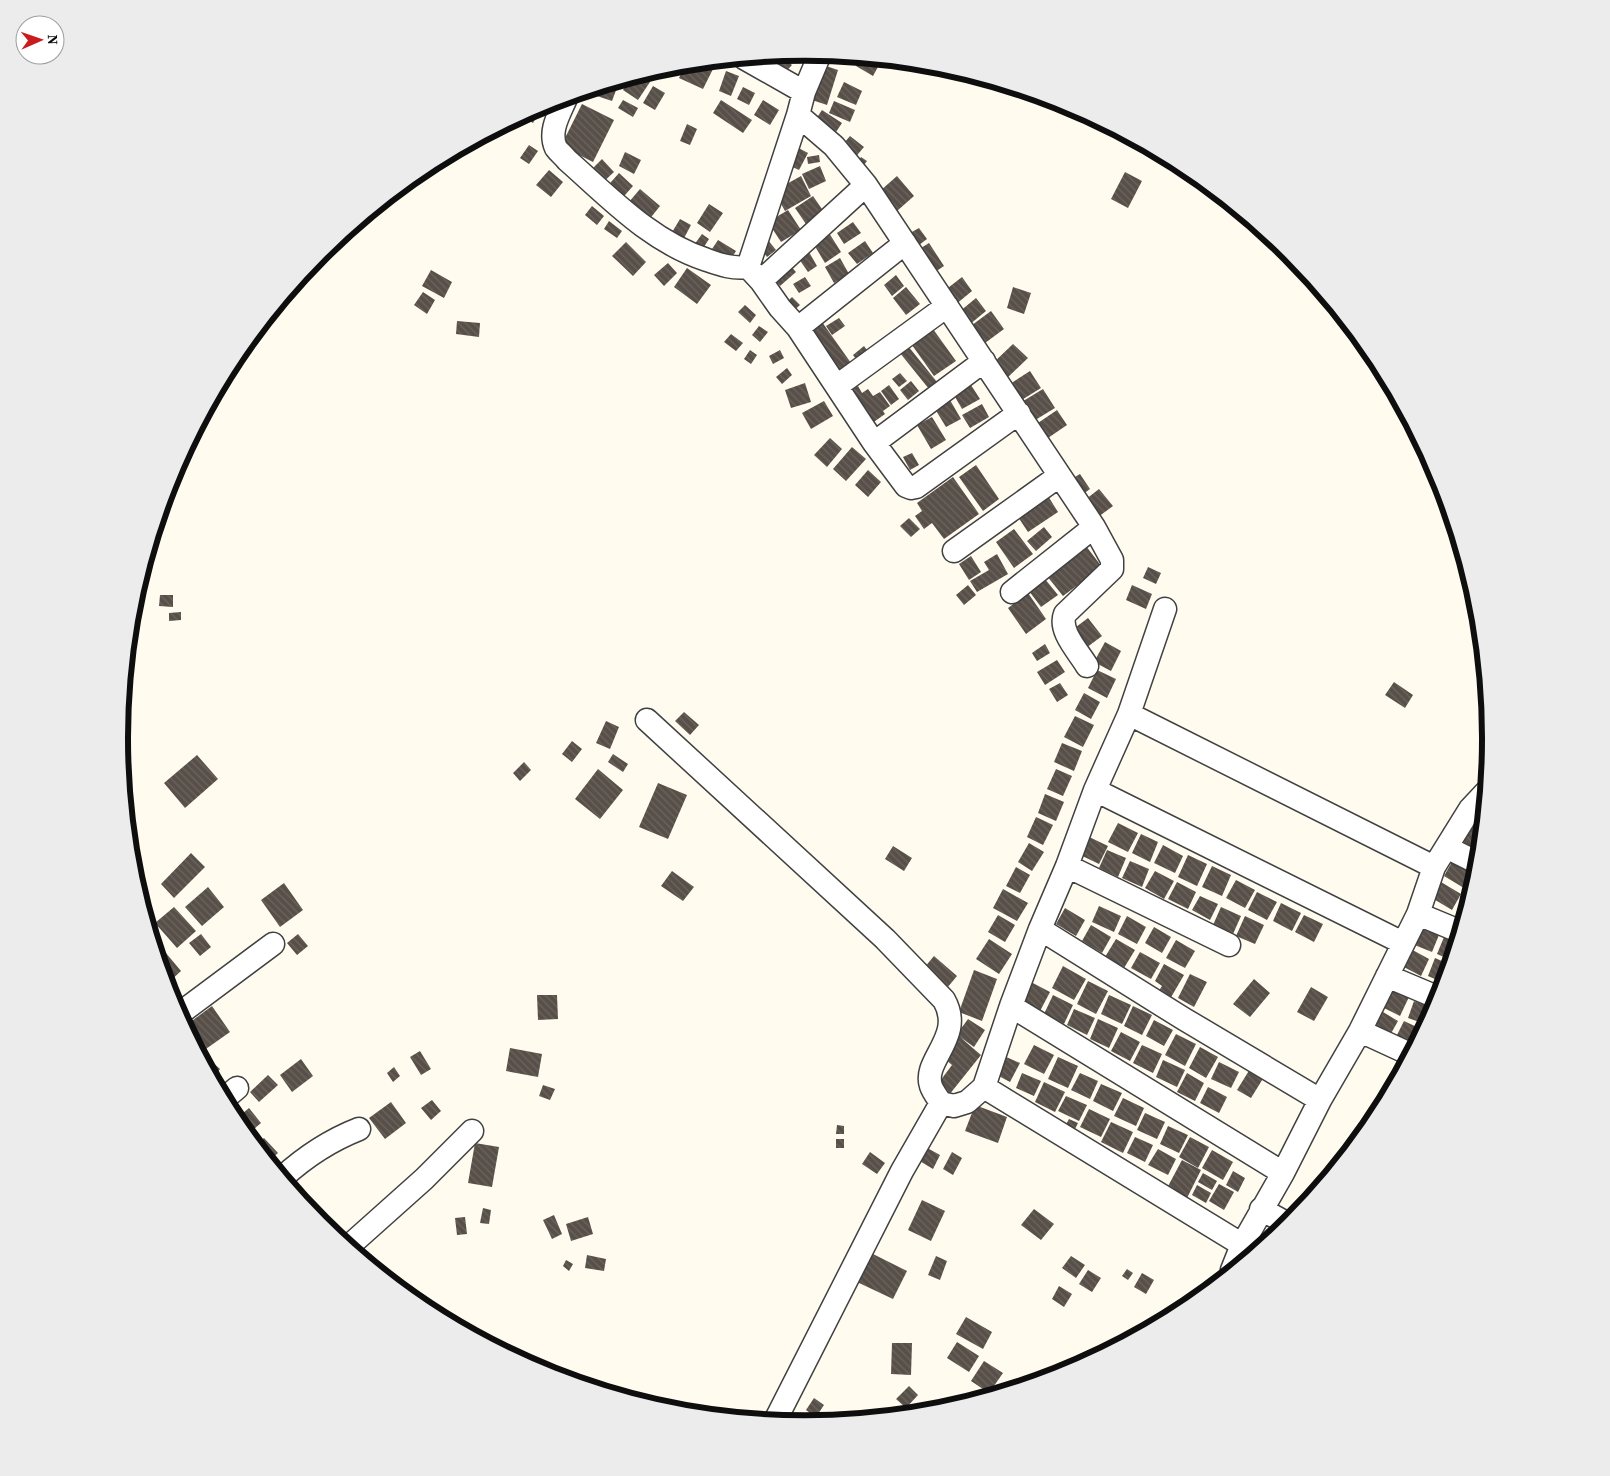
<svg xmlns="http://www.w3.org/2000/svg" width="1610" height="1476" viewBox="0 0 1610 1476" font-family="'Source Serif 4',serif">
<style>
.building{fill:url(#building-back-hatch)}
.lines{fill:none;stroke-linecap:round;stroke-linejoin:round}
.minor-casing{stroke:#414141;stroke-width:25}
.minor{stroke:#fff;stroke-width:22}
.rim{fill:none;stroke:#0e0e0e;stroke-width:6}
</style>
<defs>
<pattern id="building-back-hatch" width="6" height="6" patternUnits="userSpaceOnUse" patternTransform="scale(1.25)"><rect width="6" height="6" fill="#584f49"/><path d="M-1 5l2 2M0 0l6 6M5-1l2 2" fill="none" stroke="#6b645f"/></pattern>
</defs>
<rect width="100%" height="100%" fill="#fffcef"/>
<path class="building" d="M822,54L837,56L835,64L820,59Z
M781,55L792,65L780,78L757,57Z
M860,58L867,59L879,65L873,76L856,66Z
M708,62L715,65L703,89L679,78L686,64Z
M817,63L838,70L827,105L806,98Z
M726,71L739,76L731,96L719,91Z
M640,75L650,82L638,100L623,90L630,78Z
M844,82L862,91L856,105L837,97Z
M613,83L618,85L612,101L591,94L592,90Z
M653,86L665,93L655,110L643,103Z
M743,87L755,93L749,105L737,99Z
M623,100L638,108L633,117L618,108Z
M721,100L752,120L743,133L713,113Z
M763,100L779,110L770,125L754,115Z
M834,101L855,110L850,122L829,113Z
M544,104L533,123L522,116L543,105Z
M582,104L614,120L593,162L561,146Z
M822,110L842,123L832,138L812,125Z
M687,124L697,129L690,145L680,141Z
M850,136L864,147L853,160L839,149Z
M529,145L538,151L529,164L520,158Z
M793,145L808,153L799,170L784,163Z
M625,152L641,160L634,174L619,166Z
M819,155L820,162L808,164L807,157Z
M861,157L867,161L860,170L855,166Z
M602,159L614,172L599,186L587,174Z
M820,166L826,181L809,189L802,174Z
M549,170L563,182L551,197L536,185Z
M1125,172L1142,181L1128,208L1111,199Z
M619,173L633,186L618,203L604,190Z
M801,176L811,196L785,211L774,191Z
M897,176L914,196L897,211L880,191Z
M640,189L660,206L644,226L623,209Z
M813,196L824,212L806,224L795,208Z
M709,204L723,213L710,232L697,223Z
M592,206L604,216L597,225L585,215Z
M788,210L801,230L781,242L768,222Z
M680,219L691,225L683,240L671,234Z
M609,221L622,231L617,238L604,229Z
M853,222L861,233L844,244L837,233Z
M919,228L927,239L919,245L910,233Z
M829,233L841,252L825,263L813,243Z
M702,234L709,239L702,250L694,245Z
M718,240L736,251L728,264L710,252Z
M768,240L776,250L767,257L759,247Z
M865,241L873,253L857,264L848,253Z
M626,242L646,262L633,276L612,256Z
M929,243L944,266L929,276L913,253Z
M809,252L817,266L808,272L799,259Z
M840,258L849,274L834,283L825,267Z
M668,263L677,273L664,286L654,275Z
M789,264L796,272L780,286L773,278Z
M687,268L711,285L697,304L674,287Z
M431,270L452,282L444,298L422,286Z
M896,275L904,286L892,296L884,285Z
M805,277L811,286L799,293L793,284Z
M962,277L972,291L955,305L944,291Z
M906,287L920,304L906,315L893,298Z
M1013,287L1031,293L1024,314L1007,308Z
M423,292L435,300L427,314L414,305Z
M792,297L800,305L791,313L784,305Z
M976,298L986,311L969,325L959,312Z
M745,305L756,315L750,323L738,312Z
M991,311L1004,329L981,346L968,328Z
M839,318L845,326L832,335L826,326Z
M457,321L480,323L479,337L456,334Z
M822,322L851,363L833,376L804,335Z
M759,326L768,332L760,342L752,335Z
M933,329L956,361L934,376L912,345Z
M731,334L743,343L736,351L724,342Z
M1013,344L1028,358L1006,379L992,364Z
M864,346L871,355L860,364L853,355Z
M908,346L937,382L929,389L900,353Z
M750,350L757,355L751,364L744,359Z
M780,350L784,358L773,364L769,356Z
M787,368L792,375L782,384L776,377Z
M1030,371L1041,388L1020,401L1010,384Z
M900,373L907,381L899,387L892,379Z
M911,381L919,391L908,400L900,390Z
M805,383L811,402L791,408L785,390Z
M889,385L899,399L891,405L881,391Z
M971,385L980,399L962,409L954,395Z
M858,386L862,393L868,389L873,396L880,392L890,406L883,411L885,414L871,424L847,392Z
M1043,389L1055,408L1032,422L1020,403Z
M950,400L961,419L946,427L935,409Z
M824,401L833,416L811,429L802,413Z
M982,404L989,417L970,428L962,415Z
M1057,410L1067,425L1048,438L1038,423Z
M932,417L946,440L931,449L917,425Z
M194,434H196L194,450L186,448Z
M830,438L842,449L827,467L814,455Z
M852,447L866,459L846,481L833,469Z
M912,453L919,465L910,470L903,457Z
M976,465L999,499L983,511L959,477Z
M868,470L881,482L868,497L855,485Z
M1080,474L1090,489L1079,497L1068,481Z
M953,477L979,514L944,539L932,523L924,529L915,516L922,511L917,503Z
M1099,489L1113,506L1094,520L1081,503Z
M1048,496L1058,512L1028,532L1018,517Z
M909,518L920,529L911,537L900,526Z
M1044,527L1052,537L1036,551L1027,541Z
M1014,529L1033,554L1014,568L996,542Z
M1086,546L1102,567L1063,596L1047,576Z
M997,554L1008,574L977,592L970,581L989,570L984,562Z
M971,556L981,572L969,580L959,564Z
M1148,567L1161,573L1156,584L1143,578Z
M1045,579L1058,595L1041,607L1029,591Z
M968,585L976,595L964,605L956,595Z
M1132,585L1152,594L1146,609L1126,600Z
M1028,593L1046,619L1026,634L1008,608Z
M160,595H173V607L159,606Z
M181,612V620L169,621V613Z
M1088,618L1102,636L1086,648L1072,630Z
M1105,642L1121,651L1111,671L1094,662Z
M1045,644L1050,653L1037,661L1032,653Z
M1057,660L1065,672L1045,685L1037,672Z
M1097,670L1116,679L1107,698L1088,688Z
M1394,682L1413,695L1405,708L1385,695Z
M1060,683L1068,695L1057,702L1049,689Z
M1084,693L1100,702L1091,719L1075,710Z
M684,712L699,725L690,735L675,721Z
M1075,716L1094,725L1083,747L1064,737Z
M606,721L619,727L610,749L596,743Z
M572,741L582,749L572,762L562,754Z
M1062,743L1082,751L1074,771L1054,762Z
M613,754L628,764L623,772L608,762Z
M197,755L218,779L185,808L164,783Z
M524,762L531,770L520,781L513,773Z
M598,769L623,790L600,819L575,799Z
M1056,769L1072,776L1063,796L1047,789Z
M658,783L687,795L668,839L639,827Z
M1045,794L1064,802L1056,821L1038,813Z
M1484,802L1482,822L1471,815Z
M1036,817L1053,825L1043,845L1027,837Z
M1118,823L1138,833L1128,852L1108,842Z
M1472,827L1481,832L1479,853L1463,843Z
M1083,834L1108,846L1099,864L1074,852Z
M1141,834L1158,842L1150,862L1132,853Z
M1029,843L1044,852L1032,871L1018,862Z
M1163,845L1183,856L1175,873L1154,863Z
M893,846L912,858L904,871L885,859Z
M1107,850L1126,858L1118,877L1099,868Z
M191,853L205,867L174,898L161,884Z
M1188,855L1207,864L1197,886L1178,877Z
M1453,860L1473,872L1464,888L1444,876Z
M1130,861L1149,869L1142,887L1122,878Z
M1212,866L1231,875L1222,896L1202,887Z
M1016,867L1030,875L1020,893L1006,886Z
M672,871L694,887L683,901L661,886Z
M1155,871L1174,881L1164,899L1145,888Z
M1476,875L1472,890L1468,888Z
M1236,880L1255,890L1245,908L1226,898Z
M1177,882L1196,892L1188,909L1168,899Z
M1441,882L1461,894L1452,910L1432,898Z
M284,883L303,910L280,927L261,900Z
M208,887L224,907L202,926L185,907Z
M1003,889L1028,903L1017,921L993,908Z
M1257,892L1277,902L1267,920L1248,910Z
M1200,896L1218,904L1210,920L1192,910Z
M1468,897L1469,898L1464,916L1459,913Z
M1281,903L1301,913L1292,931L1273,921Z
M1099,906L1121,916L1114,932L1092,922Z
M174,907L196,931L177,948L155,923Z
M1221,907L1241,916L1233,934L1213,925Z
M1065,908L1085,920L1076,936L1056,924Z
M998,915L1015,925L1005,942L988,932Z
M1304,915L1323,924L1314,942L1295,932Z
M1127,916L1146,927L1137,944L1118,934Z
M1245,916L1264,925L1255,944L1236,936Z
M1091,925L1111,937L1102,953L1082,941Z
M1154,927L1171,937L1162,953L1145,943Z
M1419,927L1439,935L1432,952L1412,944Z
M201,934L211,947L200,956L189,943Z
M298,934L308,946L297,955L287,943Z
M1444,937L1456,942L1451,960L1437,954Z
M989,939L1012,954L999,974L976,959Z
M1116,939L1135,950L1124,968L1105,957Z
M1176,940L1195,951L1185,968L1166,958Z
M1409,948L1429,959L1421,976L1400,965Z
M1140,952L1160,963L1151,979L1131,968Z
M166,953L181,971L167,984L159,959Z
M934,956L957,976L942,994L919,974Z
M1435,958L1449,964L1444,983L1428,976Z
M1164,964L1184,975L1170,999L1158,992L1162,986L1155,981Z
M1063,966L1086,979L1074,1000L1052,988Z
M974,970L997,979L982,1021L959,1012Z
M1190,974L1207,982L1194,1007L1178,998Z
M1254,979L1270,993L1250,1017L1233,1004Z
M1029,981L1050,992L1039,1013L1018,1002Z
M1088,981L1108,991L1096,1014L1077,1004Z
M1387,986L1409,997L1400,1016L1378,1005Z
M1311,987L1328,997L1314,1021L1297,1012Z
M537,995H557L558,1019L538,1020Z
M1053,995L1073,1005L1064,1024L1044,1014Z
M1109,995L1131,1005L1122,1024L1101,1014Z
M1414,1001L1431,1007L1425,1024L1408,1018Z
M212,1006L230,1032L203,1051L185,1026Z
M1133,1006L1152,1015L1142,1035L1124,1026Z
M1074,1009L1095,1018L1087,1035L1067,1025Z
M1378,1009L1398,1021L1389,1037L1369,1025Z
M968,1019L985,1030L974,1047L960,1037L981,1055L949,1095L937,1085L952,1065L941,1056Z
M1098,1019L1118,1028L1109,1048L1090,1039Z
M1154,1020L1173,1030L1164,1046L1146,1036Z
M1404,1021L1419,1028L1412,1044L1396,1037Z
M1121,1032L1140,1042L1130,1061L1111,1051Z
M1176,1034L1196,1044L1185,1066L1165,1055Z
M1034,1045L1054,1055L1044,1074L1024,1064Z
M1142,1045L1162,1054L1153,1073L1133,1063Z
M1200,1047L1218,1057L1206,1078L1189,1068Z
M510,1048L542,1054L538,1077L506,1071Z
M420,1051L431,1069L421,1075L410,1057Z
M1004,1056L1020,1063L1010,1082L995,1074Z
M1058,1057L1078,1066L1068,1088L1048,1079Z
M209,1059L220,1069L213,1078L205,1063Z
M301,1059L313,1076L292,1092L280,1075Z
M1163,1060L1185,1070L1177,1087L1156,1077Z
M1219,1062L1239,1072L1231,1088L1211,1079Z
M394,1067L400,1076L393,1082L387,1073Z
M1250,1069L1264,1077L1251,1098L1237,1090Z
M1022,1073L1041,1081L1034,1096L1016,1088Z
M1080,1073L1098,1081L1090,1099L1071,1090Z
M1187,1073L1204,1083L1195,1101L1177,1092Z
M268,1075L278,1085L259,1102L250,1092Z
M1044,1082L1065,1092L1055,1112L1035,1102Z
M1101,1084L1122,1093L1113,1111L1093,1101Z
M543,1085L555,1089L550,1100L539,1096Z
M1208,1087L1227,1097L1219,1113L1200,1103Z
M1066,1096L1087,1105L1079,1121L1058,1111Z
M1123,1098L1144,1108L1136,1126L1114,1116Z
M432,1100L441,1111L431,1120L421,1108Z
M391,1102L406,1123L385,1139L369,1118Z
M975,1105L1007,1117L998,1143L965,1131Z
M249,1108L261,1123L248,1134L236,1119Z
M1089,1109L1110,1119L1101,1137L1080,1127Z
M1145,1113L1165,1122L1157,1139L1137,1130Z
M1069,1119L1078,1123L1073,1133L1064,1128Z
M1111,1122L1133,1132L1123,1153L1101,1142Z
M837,1125L844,1126V1134H836Z
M1168,1126L1188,1135L1179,1153L1160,1144Z
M1135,1137L1153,1145L1145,1162L1127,1153Z
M1190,1137L1209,1147L1198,1168L1179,1157Z
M264,1138L278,1153L269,1161L256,1145Z
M836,1139H844V1148H836Z
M475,1143L499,1147L492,1187L468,1183Z
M920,1144L940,1155L933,1169L913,1157Z
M1158,1149L1176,1159L1168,1175L1148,1165Z
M1212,1150L1233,1162L1223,1180L1202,1168Z
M870,1152L885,1163L877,1174L862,1164Z
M952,1152L962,1158L953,1175L943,1169Z
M1182,1160L1201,1170L1186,1200L1166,1190Z
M1233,1171L1245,1178L1238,1192L1226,1185Z
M1203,1173L1217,1181L1212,1190L1198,1182Z
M1219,1184L1234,1192L1224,1210L1209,1201Z
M1197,1185L1211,1193L1206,1203L1192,1195Z
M922,1200L945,1211L931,1241L908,1230Z
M483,1208L491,1210L489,1224L480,1223Z
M1034,1209L1054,1224L1041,1240L1021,1225Z
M554,1215L562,1234L552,1239L543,1220Z
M465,1217L467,1234L457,1235L455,1218Z
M588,1217L593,1234L571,1241L566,1224Z
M1269,1233L1275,1235L1264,1244Z
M871,1253L907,1271L893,1299L857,1282Z
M587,1255L606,1259L604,1271L585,1268Z
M936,1256L947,1261L940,1280L928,1275Z
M1071,1256L1085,1265L1076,1278L1062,1268Z
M566,1260L573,1264L569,1271L563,1266Z
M1127,1269L1133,1273L1128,1280L1122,1276Z
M1088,1270L1101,1278L1092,1292L1079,1284Z
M1142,1273L1154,1280L1146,1294L1134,1287Z
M398,1284L412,1292L409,1296L397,1286Z
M1059,1286L1072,1294L1064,1307L1052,1299Z
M966,1317L992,1332L983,1349L956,1334Z
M957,1342L979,1356L969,1372L947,1358Z
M892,1343H912L911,1375L891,1374Z
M984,1361L1003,1373L989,1393L971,1381Z
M909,1386L918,1395L906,1408L896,1399Z
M814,1398L824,1405L816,1417L806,1410Z"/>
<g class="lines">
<defs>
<path id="minor" d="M744,58L804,92L798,115L834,146L866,185L1094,527L1112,560V569L1065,614C1058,631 1079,652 1087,666
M804,92L820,54
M566,98C560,113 548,131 556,148C559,152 564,156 567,160C610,198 651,242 707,260C721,265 733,269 748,267L761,281L780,308L798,328L874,443L906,486L911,488L916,487L1019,413
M748,267L798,115
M761,281L866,185
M798,328L905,243
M837,386L947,306
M874,443L984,361
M954,551L1059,476
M1012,592L1094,527
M1129,714L1434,867
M647,720L885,939L944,1000C965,1037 922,1060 931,1086C933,1092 938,1098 941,1103
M1095,790L1403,943
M1448,848L1478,863
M1067,866L1229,945
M1418,914L1459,931
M1040,929L1184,1019L1320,1100
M1387,976L1439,998
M1011,1006L1283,1173
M179,1014L273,944
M1360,1031L1410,1054
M984,1087L1254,1252
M224,1099L237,1088
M283,1177C305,1157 331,1140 359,1129
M1261,1209L1288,1224
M349,1246L424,1179L472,1131
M1232,1270L1242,1245L1283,1173L1320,1100L1360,1031L1418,914L1434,867L1470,809L1485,793
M775,1421L902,1171L941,1103L954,1106L967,1102L984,1087L1011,1006L1040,929L1067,866L1095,790L1129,714L1165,609"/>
</defs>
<use href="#minor" class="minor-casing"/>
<use href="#minor" class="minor"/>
</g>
<path d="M0 0H1610V1476H0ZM128 738a677 677 0 1 1 1354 0a677 677 0 1 1-1354 0Z" fill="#ececec" fill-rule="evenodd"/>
<path class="rim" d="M128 738a677 677 0 1 1 1354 0a677 677 0 1 1-1354 0Z"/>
<g transform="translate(40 40) rotate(88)"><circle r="24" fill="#ffffff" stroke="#9f9f9f"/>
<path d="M0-4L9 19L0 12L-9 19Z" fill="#ca1b1e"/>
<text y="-8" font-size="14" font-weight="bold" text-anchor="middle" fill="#0e0e0e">N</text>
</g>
</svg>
